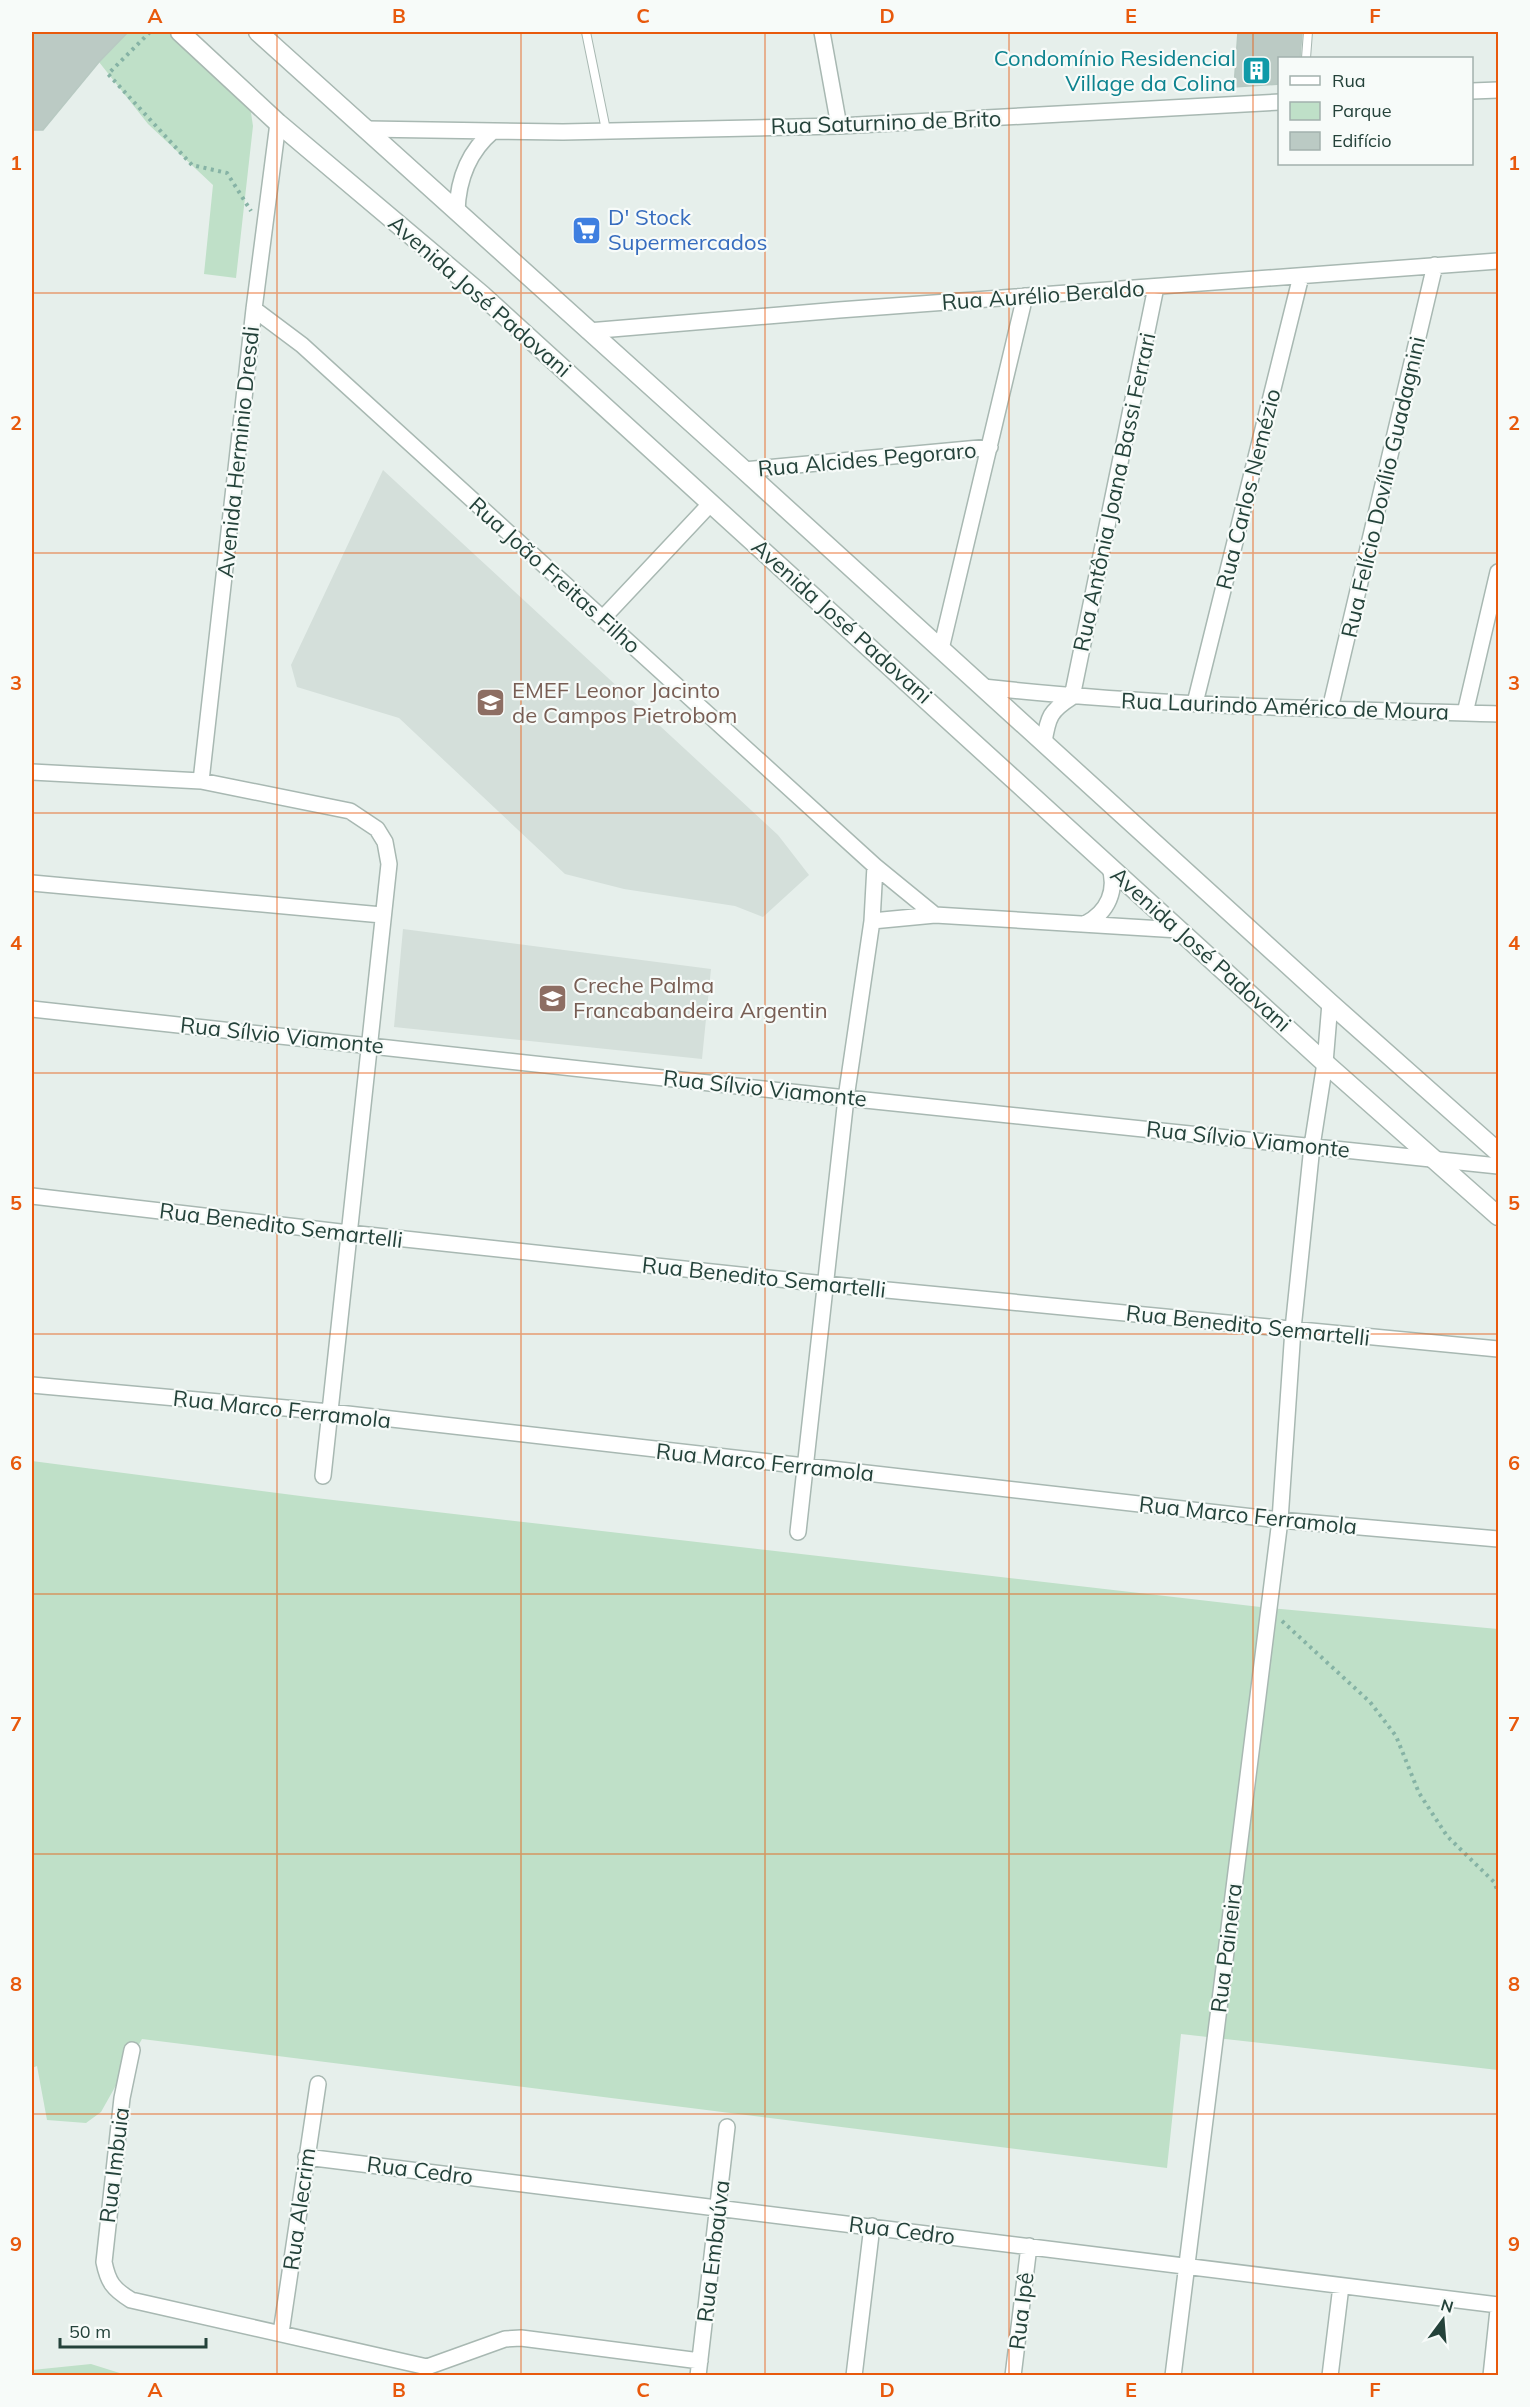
<svg xmlns="http://www.w3.org/2000/svg" width="1530" height="2407" viewBox="0 0 1530 2407" font-family="Mulish,sans-serif">
<style>
.built{fill:#d4dfda}
.green{fill:#bfe0c8}
.building{fill:#bbcac4;stroke:#b8c9c2;stroke-width:1.5}
.lines{fill:none;stroke-linecap:round;stroke-linejoin:round}
.service-casing{stroke:#a8b8b2;stroke-width:10}
.minor-casing{stroke:#a8b8b2;stroke-width:18}
.tertiary-casing{stroke:#a8b8b2;stroke-width:21}
.path{stroke:#86b3a5;stroke-width:4;stroke-dasharray:3 4.5;stroke-linecap:butt}
.service{stroke:#fff;stroke-width:8}
.minor{stroke:#fff;stroke-width:15}
.tertiary{stroke:#fff;stroke-width:18}
.grid{fill:none;stroke:#e8590c;stroke-width:1.5;stroke-opacity:0.55}
.labels{text-anchor:middle;dominant-baseline:central;stroke-width:4.5;stroke-linejoin:round;paint-order:stroke}
.culture-label{font-size:22px;fill:#0d838f;stroke:#f7fbf9;text-anchor:end}
.street-label{font-size:22px;fill:#24423a;stroke:#f7fbf9}
.shop-label{font-size:22px;fill:#366cbe;stroke:#f7fbf9;text-anchor:start}
.education-label{font-size:22px;fill:#785e54;stroke:#f7fbf9;text-anchor:start}
.neatline{fill:none;stroke:#e8590c;stroke-width:2}
.grid-label{font-size:20px;text-anchor:middle;font-weight:bold;fill:#e8590c}
</style>
<rect width="100%" height="100%" fill="#e6efeb"/>
<path class="built" d="M383,470L778,835L809,875L763,917L735,906L624,889L565,874L399,718L297,687L291,665Z
M403,929L711,969L702,1059L394,1027Z"/>
<path class="green" d="M128,32H171L250,106L253,126L236,278L204,274L213,185L148,124L99,62Z
M32,1461L316,1498L1269,1608L1498,1629V2070L1181,2034L1167,2168L142,2039L101,2112L86,2123L47,2120L37,2066L32,2068Z
M91,2364L126,2375H32V2370Z"/>
<path class="building" d="M32,32H128L99,62L43,130H32Z
M1238,32H1302L1300,58H1280V84L1234,87Z"/>
<g class="lines">
<defs>
<path id="service" d="M586,32L606,130
M1306,58L1308,32"/>
<path id="minor" d="M822,32L839,126
M1472,91L1498,90
M367,129L563,132L839,126L1280,102
M457,211C458,180 468,152 493,131
M254,309L302,345L875,866L935,915
M588,331L839,310L1498,261
M744,470L990,447
M603,618L711,503
M941,649L1025,296
M983,687C1154,706 1327,709 1498,714
M1072,697L1156,287
M1195,703L1301,276
M1330,709L1435,265
M1465,713L1498,572
M1044,742C1048,717 1050,711 1072,697
M32,772L201,781L350,811L377,829L385,842L389,864L323,1476
M201,781L254,309L278,123
M32,883L382,915
M872,921L935,915L1179,930
M1085,924C1108,912 1118,890 1109,865
M32,1009L846,1098L1498,1166
M32,1196L349,1233L825,1284L1498,1349
M32,1385L330,1412L1280,1520L1498,1539
M798,1532L846,1098L872,921L875,866
M132,2050L122,2098L104,2262C108,2282 113,2289 131,2300L427,2367L505,2339L521,2338L700,2361
M306,2157C704,2204 1101,2257 1498,2305
M281,2333L318,2084
M698,2376L727,2127
M854,2376L872,2226
M1013,2376L1029,2246
M1173,2376L1280,1520L1293,1329L1312,1146L1325,1063L1330,1003
M1330,2376L1341,2286
M1491,2376L1498,2310"/>
<path id="tertiary" d="M180,32L278,123L482,295L1325,1063L1498,1216
M258,32L744,470L1330,1003L1498,1152"/>
</defs>
<use href="#service" class="service-casing"/>
<use href="#minor" class="minor-casing"/>
<use href="#tertiary" class="tertiary-casing"/>
<path class="path" d="M150,32L108,74L192,165L227,173L251,211
M1282,1621L1370,1702L1396,1736L1419,1793L1447,1836L1494,1882L1498,1892"/>
<use href="#service" class="service"/>
<use href="#minor" class="minor"/>
<use href="#tertiary" class="tertiary"/>
</g>
<path class="grid" d="M277,32V2376M521,32V2376M765,32V2376M1009,32V2376M1253,32V2376M32,293H1498M32,553H1498M32,813H1498M32,1073H1498M32,1334H1498M32,1594H1498M32,1854H1498M32,2114H1498"/>
<defs>
<symbol id="building-square" viewBox="-11 -11 22 22"><rect x="-9" y="-9" width="18" height="18" rx="4" fill="#0f9aa8" stroke="#f7fbf9"/><path d="M-4-6H4V6H1V3H-1V6H-4ZM-2.5-4.3h1.7v1.8h-1.7ZM.8-4.3h1.7v1.8H.8ZM-2.5-1h1.7V.8h-1.7ZM.8-1h1.7V.8H.8Z" fill="#fff"/></symbol>
<symbol id="supermarket-square" viewBox="-11 -11 22 22"><rect x="-9" y="-9" width="18" height="18" rx="4" fill="#3f7fe0" stroke="#f7fbf9"/><path d="M-6-5.5h2.5l.6 2H6L4.5 2H-2.5L-4.4-4H-6ZM-1.5 3.2a1.3 1.3 0 1 0 .1 0ZM3 3.2a1.3 1.3 0 1 0 .1 0Z" fill="#fff"/></symbol>
<symbol id="school-square" viewBox="-11 -11 22 22"><rect x="-9" y="-9" width="18" height="18" rx="4" fill="#8d6e63" stroke="#f7fbf9"/><path d="M0-5L7-2L0 1L-7-2ZM-4 1L0 2.5L4 1V4Q0 6-4 4Z" fill="#fff"/></symbol>
</defs>
<g fill-rule="evenodd">
<use href="#building-square" x="1240" y="54" width="33" height="33"/>
<use href="#supermarket-square" x="570" y="214" width="33" height="33"/>
<use href="#school-square" x="474" y="686" width="33" height="33"/>
<use href="#school-square" x="536" y="982" width="33" height="33"/>
</g>
<g class="labels">
<g class="culture-label">
<text x="1236" y="58">Condomínio Residencial<tspan x="1236" dy="25">Village da Colina</tspan></text>
</g>
<g class="street-label">
<text transform="translate(886 122) rotate(-2)">Rua Saturnino de Brito</text>
<text transform="translate(1043 295) rotate(-4)">Rua Aurélio Beraldo</text>
<text transform="translate(480 296) rotate(41)">Avenida José Padovani</text>
<text transform="translate(238 452) rotate(-84)">Avenida Herminio Dresdi</text>
<text transform="translate(867 459) rotate(-5)">Rua Alcides Pegoraro</text>
<text transform="translate(1383 487) rotate(-77)">Rua Felício Dovílio Guadagnini</text>
<text transform="translate(1248 489) rotate(-76)">Rua Carlos Nemézio</text>
<text transform="translate(1114 492) rotate(-78)">Rua Antônia Joana Bassi Ferrari</text>
<text transform="translate(555 575) rotate(42)">Rua João Freitas Filho</text>
<text transform="translate(842 621) rotate(42)">Avenida José Padovani</text>
<text transform="translate(1285 706) rotate(2)">Rua Laurindo Américo de Moura</text>
<text transform="translate(1201 949) rotate(42)">Avenida José Padovani</text>
<text transform="translate(282 1035) rotate(6)">Rua Sílvio Viamonte</text>
<text transform="translate(765 1088) rotate(6)">Rua Sílvio Viamonte</text>
<text transform="translate(1248 1139) rotate(6)">Rua Sílvio Viamonte</text>
<text transform="translate(281 1225) rotate(7)">Rua Benedito Semartelli</text>
<text transform="translate(764 1277) rotate(6)">Rua Benedito Semartelli</text>
<text transform="translate(1248 1325) rotate(6)">Rua Benedito Semartelli</text>
<text transform="translate(282 1409) rotate(6)">Rua Marco Ferramola</text>
<text transform="translate(765 1462) rotate(6)">Rua Marco Ferramola</text>
<text transform="translate(1248 1515) rotate(6)">Rua Marco Ferramola</text>
<text transform="translate(1226 1948) rotate(-83)">Rua Paineira</text>
<text transform="translate(114 2165) rotate(-83)">Rua Imbuia</text>
<text transform="translate(420 2170) rotate(7)">Rua Cedro</text>
<text transform="translate(299 2209) rotate(-82)">Rua Alecrim</text>
<text transform="translate(902 2230) rotate(7)">Rua Cedro</text>
<text transform="translate(713 2251) rotate(-83)">Rua Embaúva</text>
<text transform="translate(1021 2311) rotate(-83)">Rua Ipê</text>
</g>
<g class="shop-label">
<text x="608" y="217">D' Stock<tspan x="608" dy="25">Supermercados</tspan></text>
</g>
<g class="education-label">
<text x="512" y="690">EMEF Leonor Jacinto<tspan x="512" dy="25">de Campos Pietrobom</tspan></text>
<text x="573" y="985">Creche Palma<tspan x="573" dy="25">Francabandeira Argentin</tspan></text>
</g>
</g>
<rect width="1530" height="2407" fill="none" stroke="#f7fbf9" stroke-width="66"/>
<rect x="1278" y="57" width="195" height="108" fill="#f7fbf9" stroke="#a3b1ad" stroke-width="1.5"/>
<rect x="1290" y="76" width="30" height="9" fill="#ffffff" stroke="#a3b1ad" stroke-width="1.5"/>
<text x="1332" y="87" font-size="18" fill="#24423a">Rua</text>
<rect x="1290" y="102" width="30" height="18" fill="#bfe0c8" stroke="#a3b1ad" stroke-width="1.5"/>
<text x="1332" y="117" font-size="18" fill="#24423a">Parque</text>
<rect x="1290" y="132" width="30" height="18" fill="#bbcac4" stroke="#a3b1ad" stroke-width="1.5"/>
<text x="1332" y="147" font-size="18" fill="#24423a">Edifício</text>
<g transform="translate(1443 2320) rotate(16)" stroke="#f7fbf9" stroke-width="4.5" paint-order="stroke">
<path d="M0-4.5L10 22L0 15L-10 22Z" fill="#24423a"/>
<text y="-9" font-size="16" font-weight="bold" text-anchor="middle" fill="#24423a">N</text>
</g>
<path d="M60 2338v9h146v-9" fill="none" stroke="#24423a" stroke-width="3"/>
<text x="69" y="2338" font-size="18" fill="#24423a" stroke="#f7fbf9" stroke-width="4.5" paint-order="stroke">50 m</text>
<rect x="33" y="33" width="1464" height="2341" class="neatline"/>
<g class="grid-label">
<text x="155" y="23">A</text>
<text x="399" y="23">B</text>
<text x="643" y="23">C</text>
<text x="887" y="23">D</text>
<text x="1131" y="23">E</text>
<text x="1375" y="23">F</text>
<text x="16" y="170">1</text>
<text x="1514" y="170">1</text>
<text x="16" y="430">2</text>
<text x="1514" y="430">2</text>
<text x="16" y="690">3</text>
<text x="1514" y="690">3</text>
<text x="16" y="950">4</text>
<text x="1514" y="950">4</text>
<text x="16" y="1210">5</text>
<text x="1514" y="1210">5</text>
<text x="16" y="1470">6</text>
<text x="1514" y="1470">6</text>
<text x="16" y="1731">7</text>
<text x="1514" y="1731">7</text>
<text x="16" y="1991">8</text>
<text x="1514" y="1991">8</text>
<text x="16" y="2251">9</text>
<text x="1514" y="2251">9</text>
<text x="155" y="2397">A</text>
<text x="399" y="2397">B</text>
<text x="643" y="2397">C</text>
<text x="887" y="2397">D</text>
<text x="1131" y="2397">E</text>
<text x="1375" y="2397">F</text>
</g>
</svg>
